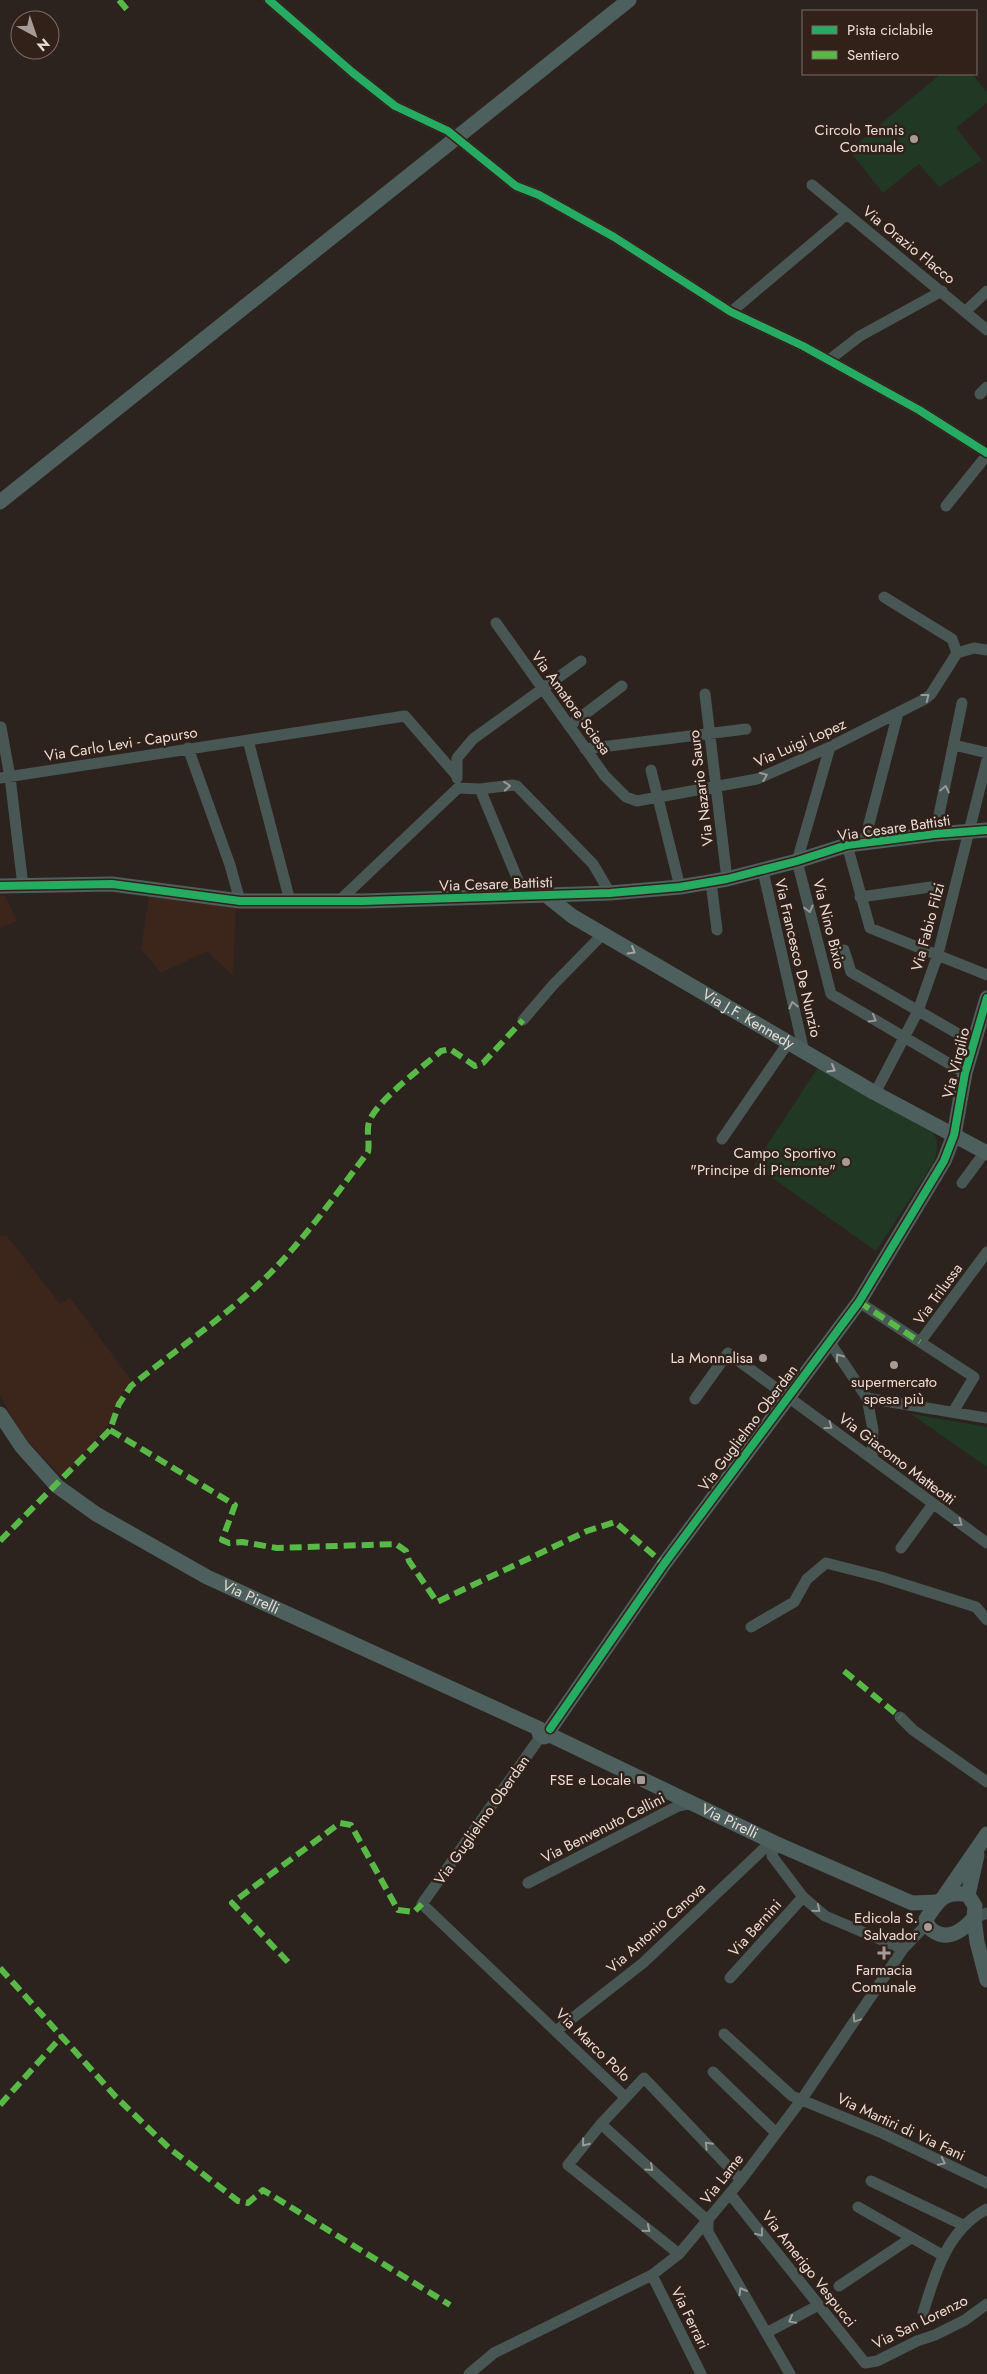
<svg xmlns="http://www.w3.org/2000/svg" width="987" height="2374" viewBox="0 0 987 2374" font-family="Jost,sans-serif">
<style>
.built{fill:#3c261c}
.green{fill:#213824}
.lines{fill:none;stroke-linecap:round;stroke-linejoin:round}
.street{stroke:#485654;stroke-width:11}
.secondary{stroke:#4e605e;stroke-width:15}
.quiet{stroke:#58b947;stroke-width:6;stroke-dasharray:12 6;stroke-linecap:butt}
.cycleway-casing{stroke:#322119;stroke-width:11}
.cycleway{stroke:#26ab63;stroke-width:8}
.oneway{stroke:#989996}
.oneway2{stroke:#a3a4a1}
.poi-dot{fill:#a79b97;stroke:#322119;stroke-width:2}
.labels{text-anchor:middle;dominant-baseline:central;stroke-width:5;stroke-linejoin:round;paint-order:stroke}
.poi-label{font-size:15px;fill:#e9dcd7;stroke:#322119;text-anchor:end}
.street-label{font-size:15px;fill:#e9dcd7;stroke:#322119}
</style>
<rect width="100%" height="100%" fill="#2c231f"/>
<path class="built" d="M0,896H5L17,921L0,928Z
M149,896L236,908L233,975L207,951L161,973L141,949Z
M6,1235L60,1304L70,1298L131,1380L118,1399L108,1426L62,1477L22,1435L0,1395V1236Z"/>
<path class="green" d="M941,74H972L987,92V103L956,128L982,160L939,187L919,164L883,193L849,150Z
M819,1066L933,1133C940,1142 937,1151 934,1162L876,1251L754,1165Z
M911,1414L987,1427V1467Z"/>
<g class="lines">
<path class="street" d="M269,0L352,72L395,106L448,131L516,186L539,195L614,237L731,312L803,346L919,410L987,453
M812,185L987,330
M966,311L987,291
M731,312L847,214
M829,360L860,336L942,291
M980,394L987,387
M946,506L987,455
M884,597L952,639L957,653
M496,623L605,776L626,797L637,801L757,779L830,747L925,699L931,694L957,653
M957,653L974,648L987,650
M705,694L727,879
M569,726L622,686
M1,727L10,777L23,886
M248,740L290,901
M954,745L987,753
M830,747L797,861L831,994L965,1073
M188,748L230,865L240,901
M585,749L746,729
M651,770L680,887
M0,778L405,716L457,776
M457,778V758L473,739L581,661
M458,788L480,789L513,785L517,786L593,864L610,893
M480,789L525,897
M935,834L962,703
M864,843L898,713
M847,845L870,928L987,975
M763,871L804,1052
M711,882L717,930
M860,897L931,887
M339,901L458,788
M844,950L851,972L974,1043
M523,1020L553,985L603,934
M875,1093L918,1011L938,954L987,760
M722,1139L788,1043
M962,1183L985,1152
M859,1302L920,1342
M829,1341L867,1398L987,1418
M867,1398L873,1430L872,1458
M695,1399L728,1353L987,1543
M953,1412L974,1377L920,1342L987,1252
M901,1548L933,1504
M751,1627L794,1602L807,1579L826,1563L881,1577L976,1607L987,1620
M900,1717L913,1730L987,1782
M541,1736L422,1904L625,2097
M775,1843L772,1856L803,1897L825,1916L903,1949
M528,1883L678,1806L693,1803
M974,1918L987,1913
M730,1978L803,1897
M556,2031L643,1963L772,1841
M724,2034L792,2096L882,2133L987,2183
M713,2072L776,2133
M601,2124L708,2221V2232L790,2374
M871,2181L963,2225
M730,2194L865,2363L877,2361L917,2341L935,2335L965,2320L987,2304
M858,2207L944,2256
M679,2254L568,2165L601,2124L644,2078L741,2180
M652,2275L701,2374
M839,2286L911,2238
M923,2313C935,2273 948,2229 987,2209
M766,2333L817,2306
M469,2374L494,2353L652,2275L679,2254L741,2180L802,2099L903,1949L927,1924"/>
<g class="secondary">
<path d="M0,502L629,0"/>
<path d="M0,886L112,884L240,901H363L610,893L680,887L727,879L797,861L847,845L935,834L987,830"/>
<path id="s1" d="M547,896L572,916L875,1093L987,1153"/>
<path id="s2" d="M0,1414L22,1447L57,1486L96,1514L207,1577L540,1729"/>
<path d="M550,1729L664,1564L859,1302L944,1161L954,1135L965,1073L987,998"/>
<path id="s3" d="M539,1733L544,1737L550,1735L775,1843L912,1903L938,1902"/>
<path d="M945,1895L987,1834"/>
<path d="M968,1895L977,1855"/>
<path d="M974,1918C964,1929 950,1941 935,1932C929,1929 927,1925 926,1919C939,1900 944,1890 968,1895L975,1906L974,1918L977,1942L987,1980"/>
</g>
<path class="quiet" d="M119,0L129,12
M859,1302L920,1342
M110,1430L235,1505L222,1540L229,1543L242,1542L277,1548L396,1544L406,1551L409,1561L437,1602L587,1531L615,1522L664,1564
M0,1541L110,1430L119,1404L131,1386C173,1352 219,1321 259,1284C300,1246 334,1197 368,1152C370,1142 366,1132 369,1122C376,1101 423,1067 441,1051L450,1049L475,1066L483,1063L523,1020
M844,1671L900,1717
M288,1962L232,1903L340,1823L351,1825L398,1910L414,1912L422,1904
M0,1968L116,2097L169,2148L238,2201L248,2203L263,2190L450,2305
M0,2105L62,2036"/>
<defs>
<path id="cycleway" d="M269,0L352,72L395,106L448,131L516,186L539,195L614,237L731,312L803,346L919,410L987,453
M0,886L112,884L240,901H363L610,893L680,887L727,879L797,861L847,845L935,834L987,830
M550,1729L664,1564L859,1302L944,1161L954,1135L965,1073L987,998"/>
</defs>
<use href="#cycleway" class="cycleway-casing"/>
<use href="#cycleway" class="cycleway"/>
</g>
<defs><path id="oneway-chevron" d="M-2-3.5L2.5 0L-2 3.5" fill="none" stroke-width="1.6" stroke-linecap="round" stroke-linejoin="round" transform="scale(1.25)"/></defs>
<g class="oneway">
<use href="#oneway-chevron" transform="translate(926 697) rotate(-38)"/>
<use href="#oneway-chevron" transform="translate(764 776) rotate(-23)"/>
<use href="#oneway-chevron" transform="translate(507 786) rotate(-5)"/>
<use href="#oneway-chevron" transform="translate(945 789) rotate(-78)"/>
<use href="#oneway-chevron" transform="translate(809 909) rotate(76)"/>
<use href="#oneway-chevron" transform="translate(793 1005) rotate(-103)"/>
<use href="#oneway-chevron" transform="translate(873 1019) rotate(30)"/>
<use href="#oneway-chevron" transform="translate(839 1357) rotate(-126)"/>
<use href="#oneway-chevron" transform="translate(829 1426) rotate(36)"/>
<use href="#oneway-chevron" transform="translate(959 1523) rotate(36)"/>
<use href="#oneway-chevron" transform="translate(817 1909) rotate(39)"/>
<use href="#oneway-chevron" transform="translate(856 2019) rotate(124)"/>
<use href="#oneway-chevron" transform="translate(585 2143) rotate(129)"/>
<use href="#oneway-chevron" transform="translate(708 2145) rotate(-134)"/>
<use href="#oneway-chevron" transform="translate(942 2162) rotate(26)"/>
<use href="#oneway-chevron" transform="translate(650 2168) rotate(42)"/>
<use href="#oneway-chevron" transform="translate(647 2229) rotate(39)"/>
<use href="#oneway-chevron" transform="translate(760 2233) rotate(52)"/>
<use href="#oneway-chevron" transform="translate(742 2291) rotate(-120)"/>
<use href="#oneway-chevron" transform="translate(792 2320) rotate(152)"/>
</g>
<g class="oneway2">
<use href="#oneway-chevron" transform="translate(632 951) rotate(30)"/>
<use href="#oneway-chevron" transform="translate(832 1069) rotate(30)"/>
</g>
<g class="poi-dot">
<circle cx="914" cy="139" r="5"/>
<circle cx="846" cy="1162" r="5"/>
<circle cx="763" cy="1358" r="5"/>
<circle cx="894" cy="1365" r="5"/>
<rect x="636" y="1775" width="10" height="10" rx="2.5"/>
<circle cx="928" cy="1927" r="5"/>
<path d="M881.5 1945.5h5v5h5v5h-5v5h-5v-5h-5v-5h5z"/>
</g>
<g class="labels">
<g class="poi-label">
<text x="904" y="130">Circolo Tennis<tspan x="904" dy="17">Comunale</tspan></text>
<text x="836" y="1153">Campo Sportivo<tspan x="836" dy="17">"Principe di Piemonte"</tspan></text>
<text x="753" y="1358">La Monnalisa</text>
<text x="894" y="1382" text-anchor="middle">supermercato<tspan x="894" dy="17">spesa più</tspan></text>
<text x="631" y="1780">FSE e Locale</text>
<text x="918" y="1918">Edicola S.<tspan x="918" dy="17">Salvador</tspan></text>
<text x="884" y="1970" text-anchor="middle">Farmacia<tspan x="884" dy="17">Comunale</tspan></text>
</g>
<g class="street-label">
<text transform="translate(909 245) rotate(39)">Via Orazio Flacco</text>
<text transform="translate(571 703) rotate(54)">Via Amatore Sciesa</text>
<text transform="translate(800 743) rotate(-24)">Via Luigi Lopez</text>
<text transform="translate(121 744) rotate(-9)">Via Carlo Levi - Capurso</text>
<text transform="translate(701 788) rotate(-97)">Via Nazario Sauro</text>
<text transform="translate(894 828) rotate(-8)">Via Cesare Battisti</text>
<text transform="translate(496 884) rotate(-2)">Via Cesare Battisti</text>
<text transform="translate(829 924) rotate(76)">Via Nino Bixio</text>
<text transform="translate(928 927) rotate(-75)">Via Fabio Filzi</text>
<text transform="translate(798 958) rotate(77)">Via Francesco De Nunzio</text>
<text stroke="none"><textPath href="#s1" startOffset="236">Via J.F. Kennedy</textPath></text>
<text transform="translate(956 1063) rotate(-76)">Via Virgilio</text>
<text transform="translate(938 1294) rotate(-54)">Via Trilussa</text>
<text transform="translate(748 1428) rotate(-53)">Via Guglielmo Oberdan</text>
<text transform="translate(897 1459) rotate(37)">Via Giacomo Matteotti</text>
<text stroke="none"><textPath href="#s2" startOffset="316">Via Pirelli</textPath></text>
<text transform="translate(482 1820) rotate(-55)">Via Guglielmo Oberdan</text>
<text stroke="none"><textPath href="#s3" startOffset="212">Via Pirelli</textPath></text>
<text transform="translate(603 1828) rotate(-27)">Via Benvenuto Cellini</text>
<text transform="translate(656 1928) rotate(-42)">Via Antonio Canova</text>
<text transform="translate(755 1928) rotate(-48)">Via Bernini</text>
<text transform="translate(593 2045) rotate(44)">Via Marco Polo</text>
<text transform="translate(901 2127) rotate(25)">Via Martiri di Via Fani</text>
<text transform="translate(722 2179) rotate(-52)">Via Lame</text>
<text transform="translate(809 2269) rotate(52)">Via Amerigo Vespucci</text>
<text transform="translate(690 2318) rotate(64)">Via Ferrari</text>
<text transform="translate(920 2322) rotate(-26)">Via San Lorenzo</text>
</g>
</g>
<rect x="802" y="10" width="175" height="65" fill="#322119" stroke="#7b6c65"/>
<rect x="812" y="26" width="25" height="8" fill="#26ab63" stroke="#7b6c65"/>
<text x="847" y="35" font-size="15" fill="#e9dcd7">Pista ciclabile</text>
<rect x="812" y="51" width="25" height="8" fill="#58b947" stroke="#7b6c65"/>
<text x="847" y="60" font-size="15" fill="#e9dcd7">Sentiero</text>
<g transform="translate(35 35) rotate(140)"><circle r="24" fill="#322119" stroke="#7b6c65"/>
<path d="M0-4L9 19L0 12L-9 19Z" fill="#a79b97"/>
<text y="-8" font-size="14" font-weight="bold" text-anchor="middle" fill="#e9dcd7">N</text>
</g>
</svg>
